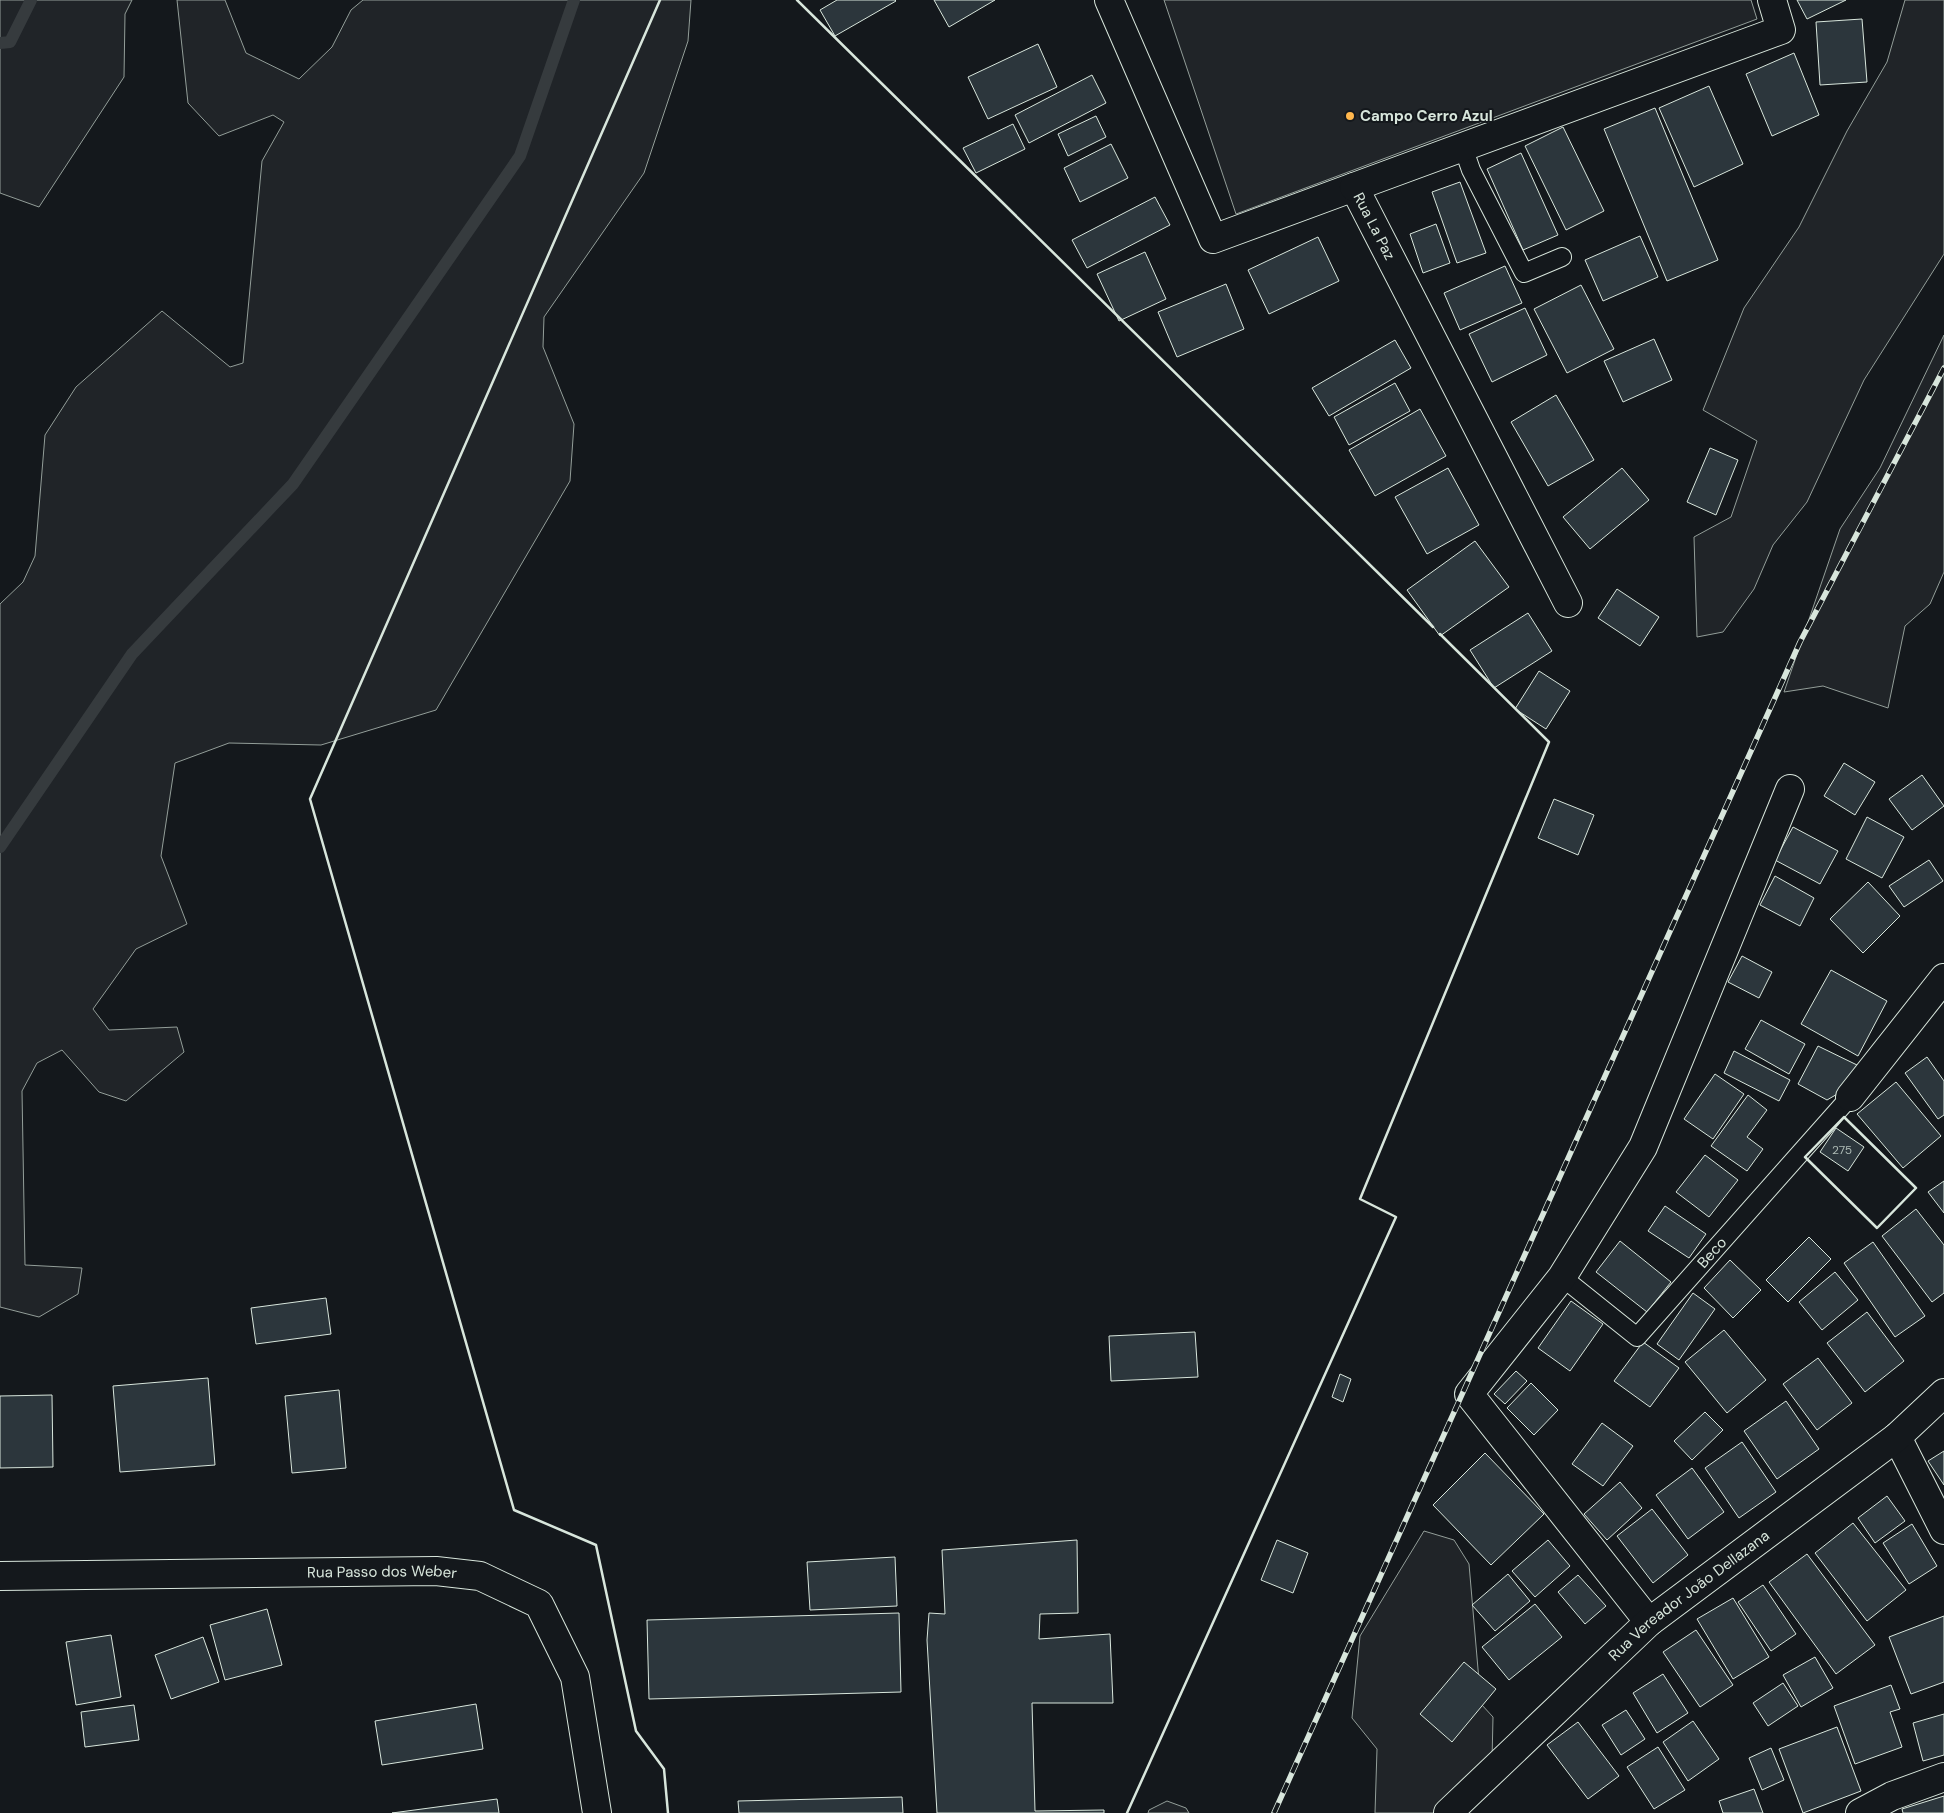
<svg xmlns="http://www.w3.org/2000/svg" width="1944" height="1813" viewBox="0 0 1944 1813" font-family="'DM Sans',sans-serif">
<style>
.green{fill:#202428;stroke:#939e99}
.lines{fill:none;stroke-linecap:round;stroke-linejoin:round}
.stream{stroke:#363b3e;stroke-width:12}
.building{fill:#2c363c;stroke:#d8e6dc}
.lane-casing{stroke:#d8e6dc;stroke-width:20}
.street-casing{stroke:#d8e6dc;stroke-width:30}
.secondary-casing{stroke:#d8e6dc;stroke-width:30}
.lane{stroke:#14181c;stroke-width:18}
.street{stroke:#14181c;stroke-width:28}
.secondary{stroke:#14181c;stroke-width:28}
.rail-casing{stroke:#d8e6dc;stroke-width:5.5}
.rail{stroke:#14181c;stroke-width:4;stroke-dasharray:11;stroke-linecap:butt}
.wall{stroke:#d8e6dc;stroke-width:2.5}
.poi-dot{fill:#ffb74d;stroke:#14181c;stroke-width:2}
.labels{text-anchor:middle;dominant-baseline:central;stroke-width:4;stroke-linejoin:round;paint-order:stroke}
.number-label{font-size:12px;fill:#adbab4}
.poi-label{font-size:15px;font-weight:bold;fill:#d8e6dc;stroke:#14181c;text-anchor:start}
.street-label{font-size:15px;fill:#d8e6dc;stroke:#14181c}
</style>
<rect width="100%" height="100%" fill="#14181c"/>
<path class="green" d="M0,0H132L125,14L124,77L39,207L0,193Z
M177,0H225L246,53L299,79L332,47L351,10L363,0H691L688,41L644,173L544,317L543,347L574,424L570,481L436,710L321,745L229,743L175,763L161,856L187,924L136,949L93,1009L109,1030L177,1027L184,1052L126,1101L99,1092L62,1050L37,1063L22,1091L25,1265L82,1268L78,1294L39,1317L0,1307V604L23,582L35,556L45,435L76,387L162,311L230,367L243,363L262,161L284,122L273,115L219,136L188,103Z
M1164,0H1751L1757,19L1236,214Z
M1905,0H1944V254L1864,380L1807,502L1773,545L1754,589L1723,632L1697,637L1694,537L1731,517L1757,441L1703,410L1744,308L1799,227L1847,131L1887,62Z
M1944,335V572L1930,604L1905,626L1888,708L1823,686L1784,692L1840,529L1880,468Z
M1424,1531L1454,1540L1469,1564L1481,1704L1493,1717L1492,1761L1438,1813H1375L1377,1749L1352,1718L1360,1636Z
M1167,1801L1186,1808L1189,1813H1148L1149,1810Z"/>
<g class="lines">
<path class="stream" d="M0,43L10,42L31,0
M0,847L132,654L293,484L520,156L574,0"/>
</g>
<path class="building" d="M837,0H895L896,1L835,36L820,10Z
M934,0H995L949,27Z
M1797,0H1846L1807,19Z
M1862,19L1867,82L1820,85L1816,22Z
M1038,44L1057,87L988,119L968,77Z
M1794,53L1819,115L1772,136L1746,74Z
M1092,75L1106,103L1029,143L1015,115Z
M1709,86L1743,164L1694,187L1659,108Z
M1655,108L1718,260L1667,281L1604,129Z
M1096,116L1106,137L1068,156L1058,134Z
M1013,124L1025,149L976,173L963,148Z
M1563,127L1604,211L1566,230L1525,146Z
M1111,144L1128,178L1080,202L1064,168Z
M1521,153L1558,235L1523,250L1487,169Z
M1460,182L1486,253L1457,263L1432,192Z
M1155,197L1170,225L1087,268L1072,240Z
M1436,224L1450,263L1423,273L1410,234Z
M1640,236L1658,277L1603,301L1585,260Z
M1318,237L1339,281L1269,314L1248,270Z
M1145,252L1166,299L1119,321L1097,274Z
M1505,266L1522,303L1460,330L1444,293Z
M1226,284L1244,329L1177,357L1158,312Z
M1581,285L1614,349L1567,373L1534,309Z
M1525,308L1547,355L1492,382L1469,334Z
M1654,339L1672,380L1623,402L1604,361Z
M1395,340L1411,368L1329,416L1312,388Z
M1395,383L1410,411L1349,445L1334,417Z
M1556,395L1594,460L1548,486L1511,422Z
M1420,409L1446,456L1375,496L1349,450Z
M1710,448L1738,460L1716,515L1687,502Z
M1448,468L1479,525L1427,554L1395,497Z
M1622,468L1649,500L1590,549L1563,517Z
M1475,541L1509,587L1440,636L1407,590Z
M1617,589L1659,617L1640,646L1598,618Z
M1528,613L1552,651L1494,688L1470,650Z
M1539,671L1570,691L1546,729L1515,709Z
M1844,763L1875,782L1855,815L1824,796Z
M1922,775L1944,806L1912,830L1889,799Z
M1554,799L1594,815L1578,855L1538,838Z
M1867,817L1904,837L1882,878L1846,859Z
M1793,827L1838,851L1820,884L1775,860Z
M1929,860L1943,881L1904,907L1889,886Z
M1775,876L1814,898L1800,926L1760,905Z
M1868,882L1900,916L1863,953L1830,919Z
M1742,956L1772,972L1759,998L1728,982Z
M1831,970L1887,1001L1858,1056L1801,1024Z
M1761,1020L1805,1044L1789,1074L1745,1049Z
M1818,1046L1857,1065L1839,1093L1827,1100L1798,1084Z
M1734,1051L1790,1080L1779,1101L1724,1073Z
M1927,1057L1944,1081V1115L1938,1119L1905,1073Z
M1715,1074L1744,1094L1713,1139L1684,1119Z
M1896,1082L1941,1136L1903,1168L1857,1114Z
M1748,1095L1767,1110L1747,1137L1763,1149L1747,1171L1711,1146Z
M1836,1128L1864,1147L1848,1171L1820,1152Z
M1705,1155L1738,1180L1709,1217L1676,1192Z
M1944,1181V1213L1928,1192Z
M1665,1206L1706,1234L1689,1258L1648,1231Z
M1916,1209L1944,1245V1293L1932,1302L1882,1236Z
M1809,1237L1831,1259L1788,1302L1766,1280Z
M1620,1241L1671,1282L1647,1312L1596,1272Z
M1873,1242L1925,1316L1895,1337L1844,1263Z
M1730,1260L1761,1290L1733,1318L1704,1288Z
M1835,1272L1858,1300L1822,1330L1799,1302Z
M1693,1293L1715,1309L1679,1360L1657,1344Z
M326,1298L331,1334L256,1344L251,1308Z
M1571,1301L1603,1324L1570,1371L1538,1348Z
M1867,1312L1904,1361L1865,1392L1827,1343Z
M1724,1330L1766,1380L1727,1413L1685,1362Z
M1195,1332L1198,1377L1111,1381L1109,1336Z
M1643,1342L1679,1368L1650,1407L1614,1381Z
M1818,1358L1852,1403L1817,1430L1783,1384Z
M1516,1371L1527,1381L1505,1404L1494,1394Z
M1340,1374L1351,1379L1343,1402L1332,1397Z
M208,1378L215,1465L120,1472L113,1386Z
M1531,1383L1558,1410L1534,1435L1507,1408Z
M339,1390L346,1468L292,1473L285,1396Z
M52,1395L53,1467L0,1468V1396Z
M1786,1401L1819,1449L1777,1479L1744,1431Z
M1705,1412L1723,1430L1692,1460L1674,1441Z
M1602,1423L1633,1446L1603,1486L1572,1464Z
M1742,1442L1776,1492L1739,1518L1705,1468Z
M1944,1451V1485L1928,1461Z
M1485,1453L1544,1514L1491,1565L1433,1505Z
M1692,1468L1724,1512L1688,1539L1656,1495Z
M1620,1482L1642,1508L1607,1540L1584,1514Z
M1887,1496L1905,1521L1875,1543L1858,1518Z
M1652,1509L1688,1555L1653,1583L1617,1536Z
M1853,1523L1906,1590L1867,1621L1815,1553Z
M1912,1524L1937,1566L1909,1584L1883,1543Z
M1077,1540L1078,1613L1040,1614L1039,1639L1110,1634L1113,1703H1032L1035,1811L1104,1810V1813H937L927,1640L929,1613L945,1614L942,1550Z
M1277,1540L1308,1553L1293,1593L1261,1580Z
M1548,1540L1570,1566L1535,1597L1512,1571Z
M1807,1554L1875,1645L1836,1674L1769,1582Z
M895,1557L897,1606L810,1610L807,1562Z
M1508,1574L1530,1601L1495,1631L1472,1605Z
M1578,1575L1606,1606L1585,1624L1558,1592Z
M1763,1585L1796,1634L1771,1651L1738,1602Z
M1733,1598L1769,1657L1733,1679L1697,1619Z
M1535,1604L1562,1637L1509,1680L1482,1647Z
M267,1609L282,1665L225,1680L210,1625Z
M899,1613L901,1692L649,1699L647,1620Z
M1944,1616V1682L1911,1694L1889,1637Z
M1696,1630L1733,1685L1700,1707L1663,1652Z
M111,1635L121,1697L76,1705L66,1642Z
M203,1637L219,1682L171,1699L155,1655Z
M1815,1657L1833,1688L1801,1707L1783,1675Z
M1464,1662L1496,1689L1452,1742L1420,1714Z
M1663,1674L1688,1713L1657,1733L1633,1693Z
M1783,1683L1798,1706L1768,1726L1753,1703Z
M1891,1685L1900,1709L1890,1712L1902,1747L1855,1764L1834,1706Z
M476,1704L483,1749L382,1765L375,1721Z
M134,1705L139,1740L85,1747L81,1712Z
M1626,1710L1645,1739L1621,1755L1602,1725Z
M1944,1714V1755L1923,1761L1913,1723Z
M1693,1721L1719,1759L1688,1781L1663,1742Z
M1578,1722L1619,1776L1588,1799L1547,1745Z
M1837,1727L1861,1791L1803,1813L1779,1749Z
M1658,1747L1685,1790L1654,1809L1627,1767Z
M1771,1748L1784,1780L1762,1790L1749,1758Z
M1754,1789L1763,1813H1723L1719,1801Z
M1944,1796V1813H1903L1902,1809Z
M902,1797L903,1813H739L738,1801Z
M497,1799L499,1813H392Z"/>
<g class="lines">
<defs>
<g id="lane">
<path d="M1463,147L1471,170L1524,273L1562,257"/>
<path id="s1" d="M1562,1277L1637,1337L1850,1097"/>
</g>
<g id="street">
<path id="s2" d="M1109,0L1213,239L1354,187L1568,603"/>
<path d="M1354,187L1781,30L1772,0"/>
<path d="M1850,1097L1944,978"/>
<path d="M1897,1437L1944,1530"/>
<path d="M1649,1622L1469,1394L1562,1277L1643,1147L1790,789"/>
<path id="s3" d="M1448,1813L1649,1622L1897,1437L1944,1393"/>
<path d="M1860,1813L1892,1796L1944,1777"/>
</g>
<g id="secondary">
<path id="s4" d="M0,1576L436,1571L480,1576L539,1604L575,1677L597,1813"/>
</g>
</defs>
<use href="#lane" class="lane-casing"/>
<use href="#street" class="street-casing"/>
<use href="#secondary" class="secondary-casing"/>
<use href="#lane" class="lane"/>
<use href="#street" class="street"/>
<use href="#secondary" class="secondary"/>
<defs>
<path id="rail" d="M1274,1813L1800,642L1944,368"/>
</defs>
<use href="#rail" class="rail-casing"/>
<use href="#rail" class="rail"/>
<path class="wall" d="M660,0L310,799L514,1510L596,1545L636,1731L664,1769L668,1813
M797,0L1433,627
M1844,1117L1916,1188L1877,1228L1805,1157Z
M1127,1813L1396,1217L1360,1199L1549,742L1440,634"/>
</g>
<circle class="poi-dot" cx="1350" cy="116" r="5"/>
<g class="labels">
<g class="number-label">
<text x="1842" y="1150">275</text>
</g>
<g class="poi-label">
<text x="1360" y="116">Campo Cerro Azul</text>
</g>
<g class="street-label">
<text stroke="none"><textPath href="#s2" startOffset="455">Rua La Paz</textPath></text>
<text stroke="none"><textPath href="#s1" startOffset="209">Beco</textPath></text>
<text stroke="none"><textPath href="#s4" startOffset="382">Rua Passo dos Weber</textPath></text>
<text stroke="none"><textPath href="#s3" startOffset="325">Rua Vereador João Dellazana</textPath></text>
</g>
</g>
</svg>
